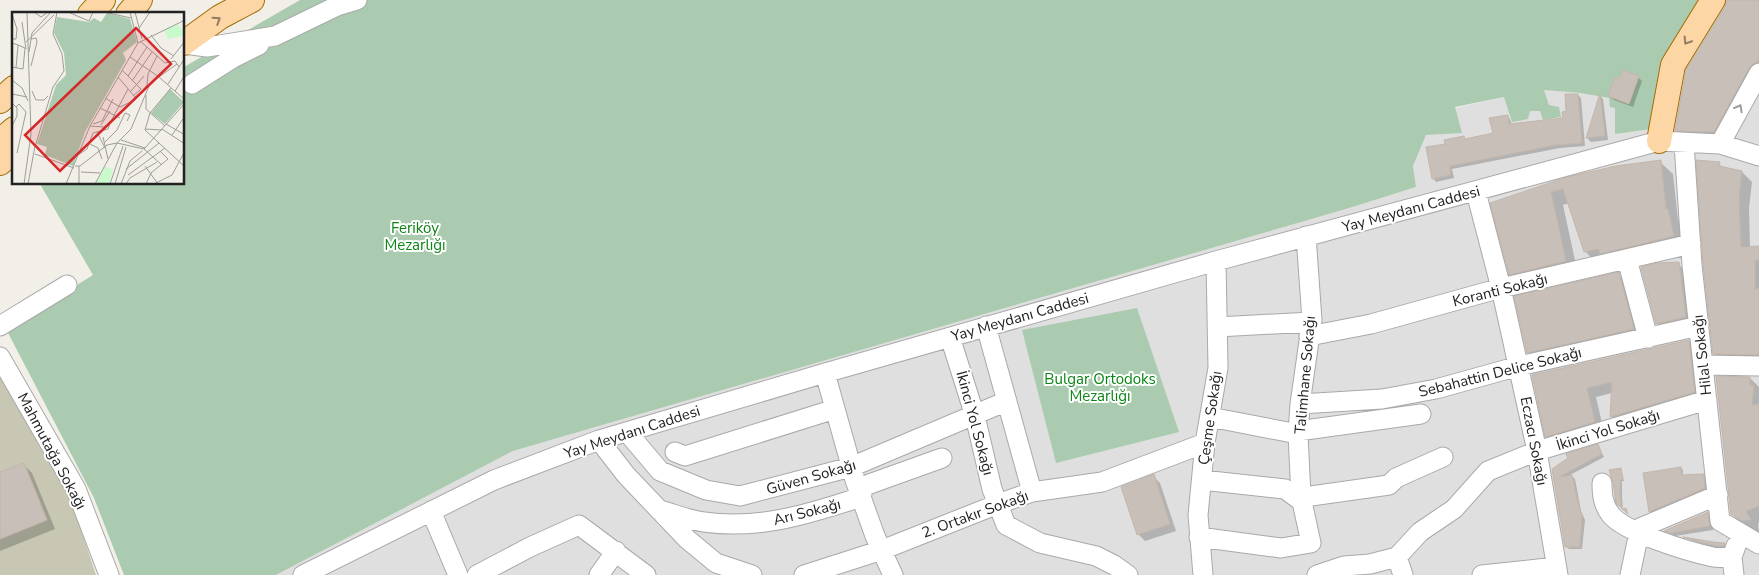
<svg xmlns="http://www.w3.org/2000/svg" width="1759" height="575" viewBox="0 0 1759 575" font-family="'Nunito Sans',sans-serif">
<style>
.residential{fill:#e0dfdf}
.construction{fill:#c7c7b4}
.cemetery{fill:#aacbaf}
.shadow{fill:#0003}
.building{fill:#c7bfb8;stroke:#c4b6ab}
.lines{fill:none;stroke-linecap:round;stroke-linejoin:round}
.minor-casing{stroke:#a9a9a9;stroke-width:21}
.major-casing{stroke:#a06b00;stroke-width:26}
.minor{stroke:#fff;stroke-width:19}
.major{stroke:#fcd6a4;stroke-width:24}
.oneway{stroke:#8f7c63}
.oneway2{stroke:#9c9c9c}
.labels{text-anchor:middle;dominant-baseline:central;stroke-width:4;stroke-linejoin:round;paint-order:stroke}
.street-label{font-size:15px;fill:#222;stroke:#fff}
.park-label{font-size:15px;fill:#0c8416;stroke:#fff}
.inset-road{fill:none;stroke:#9f9d99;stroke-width:1}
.view{fill:#d62828;fill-opacity:0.15;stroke:#d62828;stroke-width:2.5}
.inset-edge{fill:none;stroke:#222;stroke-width:2.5}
</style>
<rect width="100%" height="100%" fill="#f2efe9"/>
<path class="residential" d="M1703,0H1759V575H276L513,451L1346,209L1416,187L1413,166L1426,135L1455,108L1504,97L1530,111H1540L1544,120L1549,105L1544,90L1580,93L1609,98L1615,108L1616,134Z"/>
<path class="construction" d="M0,377L68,490L96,575H0Z"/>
<path class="cemetery" d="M300,0H1702L1663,58L1651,129L1615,134V108L1610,107L1609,98L1580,93L1544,90L1549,105L1559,107L1561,117L1543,120L1540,111H1530L1528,119L1512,122L1504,97L1455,107L1462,133L1426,135L1413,166L1416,187L1346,209L513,451L276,575H124L94,498L6,329L93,275L40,184H184V67Z
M1137,308L1179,432L1056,463L1022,330Z"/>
<path class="shadow" d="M1728,0H1759V78L1724,142L1687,140L1676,130Z
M1638,77L1642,81L1633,107L1614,100L1609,96Z
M1578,95L1581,98L1585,146L1560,148L1452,169L1454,178L1436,182L1433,178L1446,145L1464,138L1466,140L1495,134L1507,116L1510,119L1512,125L1565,119Z
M1600,96L1603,99L1608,140L1591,142L1587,138Z
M1660,162L1673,174L1678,220L1680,222L1686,249L1597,264L1585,251L1569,203L1563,205L1578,274L1523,287L1510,274L1492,203Z
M1719,164L1723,168L1742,172L1752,182L1749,208L1750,248H1759V364L1724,363L1714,353L1704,264Z
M1678,264L1690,275L1697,328L1668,334L1657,323Z
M1618,274L1630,286L1645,341L1540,364L1528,352Z
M1688,341L1698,351L1704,402L1621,426L1612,417V393L1596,397L1604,432L1556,446L1547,436L1533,376Z
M1750,378L1759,387V523H1758L1759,532L1756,533L1744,526L1732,514Z
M1598,446L1604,457L1570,475L1575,479L1581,511L1585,520L1582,549H1569L1566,546L1553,469Z
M23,464L32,473L55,529L0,551V474Z
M1681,468L1683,470V476H1703L1705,478L1707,490L1652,513L1650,511Z
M1621,469L1624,481H1622V497L1623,508L1618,502Z
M1153,476L1160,483L1176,531L1145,541L1138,534Z
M1707,513L1711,517L1713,530L1675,536L1666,531Z
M1687,539L1724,544L1728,548L1720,549Z"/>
<path class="building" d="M1727,0H1759V61L1753,64L1749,68L1714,132L1675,131L1686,70L1725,7Z
M1623,70L1639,76L1629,104L1608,96L1614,78H1619Z
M1600,93L1605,136L1586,138Z
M1565,94H1578L1582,143L1556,145L1450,166L1451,175L1432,179L1426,147L1445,144L1444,140L1464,136L1465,139L1493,133L1489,118L1508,115L1509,124L1563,118L1562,112L1566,111Z
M1661,160L1666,209H1668L1674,236L1600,254L1598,249L1584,252L1563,189L1551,192L1566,261L1509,275L1490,203L1567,177L1616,166Z
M1696,160L1720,162L1719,166L1742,171L1739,197L1741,247L1759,246V260H1755V289L1759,288V355L1713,354L1703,264Z
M1679,262L1686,317L1656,324L1641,267L1657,263Z
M1619,272L1634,329L1527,353L1514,296Z
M1689,340L1695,392L1610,417L1612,382L1587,388L1595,422L1545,437L1532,375Z
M1716,376L1750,377V385H1754L1752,405L1759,404V506L1746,511L1751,520L1742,521L1731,514Z
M1598,444L1602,454L1559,477L1572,475L1579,507L1582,516L1580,547H1565L1552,469L1568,458L1566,454Z
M24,463L47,520L0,539V472Z
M1681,467L1682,475L1704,474L1705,488L1649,512L1643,473Z
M1621,468L1623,479L1621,480L1620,494L1622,509L1626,508L1628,514L1616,503L1613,482L1609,470Z
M1154,474L1170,524L1137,535L1121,487Z
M1708,512L1710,526L1671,533L1664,531Z
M1683,537L1713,542L1725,543L1724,546H1715Z"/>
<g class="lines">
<defs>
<path id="minor" d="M184,44L207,47L275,36L337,6L357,0
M192,84L233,58L259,45
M1684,143L1692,265L1720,521L1759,544
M1720,144L1759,73
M1476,192L1501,288L1537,451L1558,575
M1627,259L1648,338
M0,326L67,285
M986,326L1032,492
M1217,327L1311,322
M1309,336L1371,324L1501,288L1691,244
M950,337L975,416L992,489L1006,525L1040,543L1096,556L1114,565L1128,575
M0,357L76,489L109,575
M1704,365L1759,366
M825,373L855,480L875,536L893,575
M1300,404L1382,399L1436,389L1519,366L1699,326
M1210,417L1298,434
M1298,431L1421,414
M627,432L660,471L706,490L740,496L851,467L1007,401
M599,440L626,475L687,539L716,563L752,575
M675,452L685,456L835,409
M1202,480L1285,489L1297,498L1389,485L1396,478L1443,457
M1602,483C1602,495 1603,505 1611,515C1626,533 1690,552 1713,557C1719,558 1726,557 1732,557
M659,510C674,514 689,520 704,522C759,530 809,514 861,497L864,486L942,458
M431,511L458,575
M1199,537L1281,548L1311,543L1301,497L1298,434L1300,404L1312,320L1306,236
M1397,557L1403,575
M303,575L494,480L599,440L825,373L1216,261L1659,141L1720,144L1759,156
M477,575L530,547L579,525L646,575
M599,575L616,551
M804,575L882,550L998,504L1032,492L1102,482L1205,443
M1203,575L1198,515L1205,443L1218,368L1216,261
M1317,575L1344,566L1370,564L1397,557L1420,532L1454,509L1488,471L1537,451L1707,400
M1482,575L1556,567
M1630,575L1640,528L1718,495
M1734,575L1732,557L1736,546"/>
<path id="major" d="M90,14L103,0
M128,14L140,0
M184,43L220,17L252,0
M0,101L14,88
M0,141L14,129
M1659,141L1673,65L1713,0
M0,163L14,150"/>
</defs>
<use href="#minor" class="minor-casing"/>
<use href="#major" class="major-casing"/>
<use href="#minor" class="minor"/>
<use href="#major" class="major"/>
</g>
<defs><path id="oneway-chevron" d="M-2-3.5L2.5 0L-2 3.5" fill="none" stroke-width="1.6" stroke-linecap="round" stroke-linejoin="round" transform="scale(1.25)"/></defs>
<g class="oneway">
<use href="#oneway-chevron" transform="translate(217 20) rotate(-33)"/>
<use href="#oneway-chevron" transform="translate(1687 41) rotate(122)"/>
</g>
<use class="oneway2" href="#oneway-chevron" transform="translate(1739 108) rotate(-61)"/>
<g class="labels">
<g class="street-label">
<text transform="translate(1411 209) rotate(-15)">Yay Meydanı Caddesi</text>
<text transform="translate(1500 290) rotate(-14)">Koranti Sokağı</text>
<text transform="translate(1020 317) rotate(-16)">Yay Meydanı Caddesi</text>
<text transform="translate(1702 355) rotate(-96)">Hilal Sokağı</text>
<text transform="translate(1500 372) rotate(-14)">Sebahattin Delice Sokağı</text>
<text transform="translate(1305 375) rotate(-85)">Talimhane Sokağı</text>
<text transform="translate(1210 418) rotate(-82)">Çeşme Sokağı</text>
<text transform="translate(975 423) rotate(75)">İkinci Yol Sokağı</text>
<text transform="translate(1608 430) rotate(-17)">İkinci Yol Sokağı</text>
<text transform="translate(632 432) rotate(-18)">Yay Meydanı Caddesi</text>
<text transform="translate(1534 441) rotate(79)">Eczacı Sokağı</text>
<text transform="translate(52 451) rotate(62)">Mahmutağa Sokağı</text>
<text transform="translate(811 477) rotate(-16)">Güven Sokağı</text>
<text transform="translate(807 512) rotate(-14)">Arı Sokağı</text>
<text transform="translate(975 514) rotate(-20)">2. Ortakır Sokağı</text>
</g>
<g class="park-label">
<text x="415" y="228">Feriköy<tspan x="415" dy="17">Mezarlığı</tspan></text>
<text x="1100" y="379">Bulgar Ortodoks<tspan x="1100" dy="17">Mezarlığı</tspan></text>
</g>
</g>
<g transform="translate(12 12)">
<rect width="172" height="172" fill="#f2efe9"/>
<path d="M95,1L118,7L125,30L111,41L114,48L73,120L61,154L33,143L35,135L25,132L44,73L54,63L52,41L42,21L45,5L77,10L82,6L89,10ZM158,77L172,90L153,112L139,101Z" fill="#aacbaf"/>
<path d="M165,12L172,20L170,24L156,27L152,18ZM93,154L101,158L97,172H84Z" fill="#c8facc"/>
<path class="inset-road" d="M22,0L29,5L36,0M56,0L77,9L81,0M92,0L119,6M118,0L126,31M123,0L130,27M0,2L5,17L4,27H0M10,10L14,37M127,16L138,0M139,23L149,36L162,44M19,27L24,26L25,30L19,54M128,29L153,51L163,49L167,55M14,30L42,3M0,31L6,33L4,56M17,40L20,21L39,0M118,45L147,65L173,88M159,47L173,29M0,55L11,57L13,36L6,33M110,58L129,77L121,84M116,64L135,35M106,65L123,85M147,65L165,52M0,68L10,76L16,89M120,69L140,40M156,72L173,46M159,76L138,101L133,118L173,155M20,79L24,88H32L36,84M163,79L173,63M118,80L132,64M0,82L15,85M134,83V97L153,114M93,86L108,95L123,88L135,73L136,62L145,44M0,91L5,96V104L0,114M4,95L7,92L14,100L5,141M88,96L108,106M81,112L90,109L101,87M154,112L173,123M89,113L98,99M78,114L92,115L98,111L116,77M133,117L150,118M150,117L173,132M85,120L93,136M160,123L173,104M91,125L96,147M109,128L133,136M93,130L105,118L113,101L118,103L115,109M76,131L86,136L90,147M105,131L132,137L150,153M23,135L41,75L52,59L50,42L41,22L45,0M132,137L173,91M23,142L62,156M66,143L75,137L81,121L96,117L98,111M63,154H68L95,133L105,131M133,154L146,172M114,157L147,131M69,160L88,161M116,163L153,136M12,172L19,122L15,0M16,172L23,134M54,172L78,114L126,31L173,8M67,172V154M83,172L105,131L119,117L137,74L146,64M98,172L111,134M103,172L114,135M109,172L118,149L130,139M114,172L118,166L145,150M134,172L139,161L156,147L148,139M142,172L160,163L173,139"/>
<path class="view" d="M124,16L159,52L48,159L13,123Z"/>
<rect width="172" height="172" class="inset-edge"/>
</g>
</svg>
